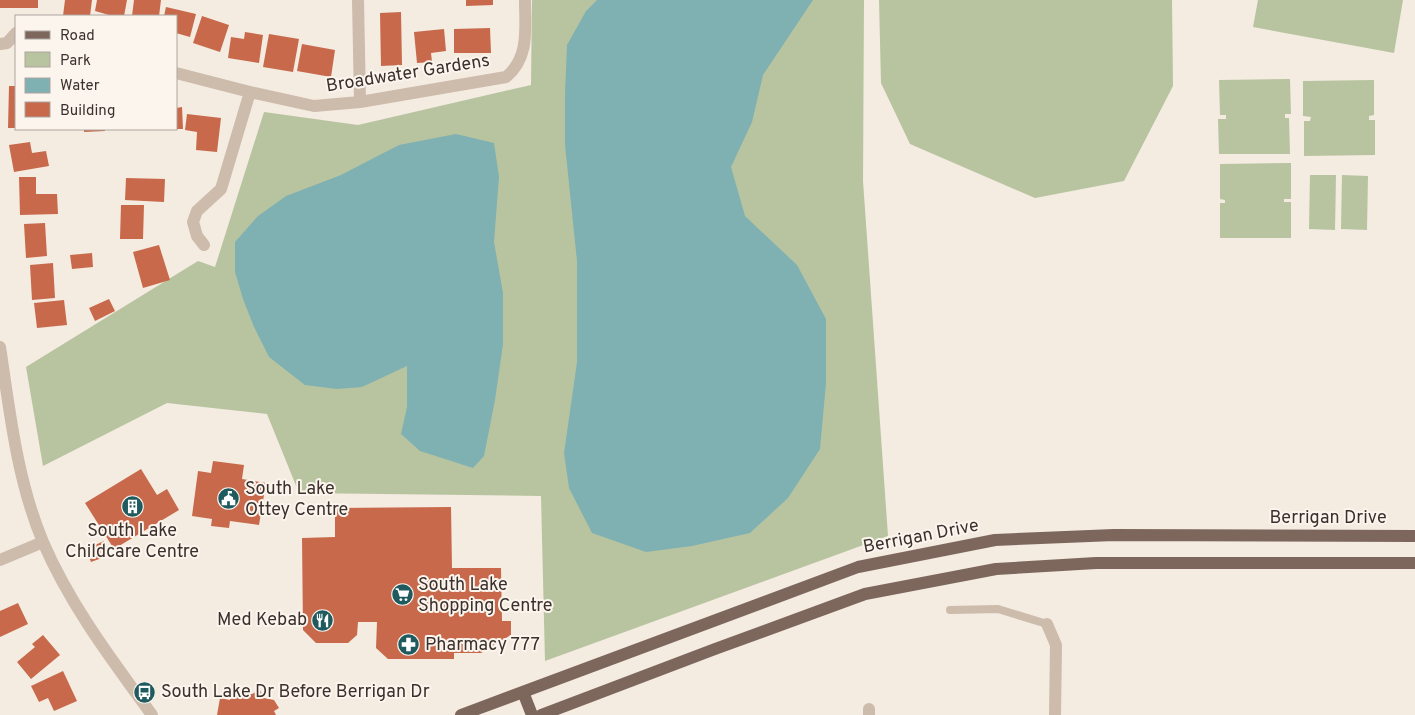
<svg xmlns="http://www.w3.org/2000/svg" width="1415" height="715" viewBox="0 0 1415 715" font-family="Overpass,sans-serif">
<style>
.green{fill:#b8c4a0}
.water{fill:#7fb0b2}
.building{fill:#c8694b}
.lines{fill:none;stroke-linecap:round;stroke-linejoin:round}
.service{stroke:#cdbbac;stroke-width:8}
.minor{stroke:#cdbbac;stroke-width:12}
.primary{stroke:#7d675c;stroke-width:12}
.labels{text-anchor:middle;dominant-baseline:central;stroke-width:4;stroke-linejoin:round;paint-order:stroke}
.street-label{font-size:18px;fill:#3b302b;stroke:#fbf5ee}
.poi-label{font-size:18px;fill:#3b302b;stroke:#fbf5ee;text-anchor:start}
</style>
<rect width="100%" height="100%" fill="#f4ebe1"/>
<path class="green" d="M532,0H864L863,181L888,536L545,661L541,496L299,493L267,414L167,403L43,466L26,367L198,261L215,267L264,112L358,125L531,85Z
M879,0H1172L1173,86L1124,181L1035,198L910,144L881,83Z
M1258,0H1403L1394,53L1253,27Z
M1290,79L1291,114H1285V118H1289L1290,154H1219L1218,119H1226V115H1220L1219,80Z
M1374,80V115L1369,116V120H1375V155L1304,156V121H1310L1311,117L1303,116V81Z
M1291,163V199H1284V202H1291V238H1220V203H1225V200L1220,199V164Z
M1310,175H1336L1335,230L1309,229Z
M1342,175L1368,176L1367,230L1341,229Z"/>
<path class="water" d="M597,0H813L763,75L752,122L731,167L745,216L797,265L826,319V383L820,449L788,498L750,533L692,546L646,552L592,533L569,488L564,453L577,362V261L565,145V94L567,45L586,11Z
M456,134L494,143L499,177L494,242L503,293V344L495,400L484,456L473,468L420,451L401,434L407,407V366L362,387L337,389L305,385L269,357L254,327L243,299L235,272V242L258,216L286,196L341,175L399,145Z"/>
<path class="building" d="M0,0H38V8H0Z
M65,0H92L90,16H63Z
M97,0H127L124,16H108L109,15L95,11Z
M134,0H161L159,16H132Z
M466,0H493V5L466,6Z
M166,7L196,14L190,37L176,33V16H164Z
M401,12L402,65L381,66L380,13Z
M202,16L229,25L220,52L193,43Z
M490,28L491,53H454V29Z
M444,29L446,51L431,53L432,62L417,63L414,32Z
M245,32L263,35L259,63L228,58L231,37L244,39Z
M269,34L299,39L293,72L263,67Z
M302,44L335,50L331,77L297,71Z
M9,86H16V128H8Z
M182,107L183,129H176V108Z
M187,114L221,118L217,152L196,150L197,132L185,130Z
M84,129H105V131L84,132Z
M30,142L32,153L46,151L49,166L14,172L9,145Z
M19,177H36V194H57L58,214L20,215Z
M126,178L165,179L164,202L125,200Z
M121,205H144L143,239H120Z
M45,223L47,256L26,258L24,224Z
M159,245L170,280L143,288L133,252Z
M92,253L93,267L72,269L70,255Z
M53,263L55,298L32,300L30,265Z
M109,299L115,311L95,321L89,308Z
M64,300L67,325L37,328L34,303Z
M213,461L244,465L242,479L266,483L259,525L230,521L229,528L211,526L212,519L192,516L198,471L211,473Z
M141,469L157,495L167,489L179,510L114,549L85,503Z
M451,507L452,568H501L502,621H511V635L481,653H454V659H388L376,648L377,622H358L357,635L348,643H316L303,630L302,538L335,537V508Z
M104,541L110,555L91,562L86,549Z
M18,603L28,624L0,637V611Z
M43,635L60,655L31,679L17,662L35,647L32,644Z
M63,671L77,701L54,711L48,698L39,702L31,686Z
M260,690L264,698L274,700L279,708L274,711L276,715H217L220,698L230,700L232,691L252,694Z"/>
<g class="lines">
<path class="service" d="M950,610L998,609L1047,624"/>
<path class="minor" d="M358,0L360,102
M0,44L7,43L16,33
M176,73L250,92L314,106L360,102L506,77C530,58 525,27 525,0
M204,245L197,236L193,222L197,211L221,189L250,92
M0,347C10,413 17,480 43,542C70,605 112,660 152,715
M0,560L43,542
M1047,624L1056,645L1055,715
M869,715V709"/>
<path class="primary" d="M523,692L532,715
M461,715L858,567L995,540L1114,535L1415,536
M541,715L715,649L865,594L996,569L1096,563H1415"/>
</g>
<defs>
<symbol id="civic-disc" viewBox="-11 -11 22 22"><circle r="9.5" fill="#1f5a5e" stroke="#fbf5ee"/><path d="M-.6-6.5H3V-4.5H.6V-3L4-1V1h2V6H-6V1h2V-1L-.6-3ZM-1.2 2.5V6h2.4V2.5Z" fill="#fff"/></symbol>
<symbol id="building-disc" viewBox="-11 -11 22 22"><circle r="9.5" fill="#1f5a5e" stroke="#fbf5ee"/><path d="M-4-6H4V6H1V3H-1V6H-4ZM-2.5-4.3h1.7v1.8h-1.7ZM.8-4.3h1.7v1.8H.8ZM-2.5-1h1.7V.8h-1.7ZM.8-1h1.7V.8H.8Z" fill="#fff"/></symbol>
<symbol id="supermarket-disc" viewBox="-11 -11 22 22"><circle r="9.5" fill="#1f5a5e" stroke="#fbf5ee"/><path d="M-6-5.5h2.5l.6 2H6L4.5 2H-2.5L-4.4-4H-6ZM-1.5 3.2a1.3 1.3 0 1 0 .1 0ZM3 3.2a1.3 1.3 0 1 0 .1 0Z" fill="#fff"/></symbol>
<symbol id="restaurant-disc" viewBox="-11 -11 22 22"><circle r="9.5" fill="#1f5a5e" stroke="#fbf5ee"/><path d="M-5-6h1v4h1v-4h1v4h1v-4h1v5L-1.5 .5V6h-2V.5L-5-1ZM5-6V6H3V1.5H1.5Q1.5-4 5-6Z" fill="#fff"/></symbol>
<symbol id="pharmacy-disc" viewBox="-11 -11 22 22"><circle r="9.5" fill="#1f5a5e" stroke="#fbf5ee"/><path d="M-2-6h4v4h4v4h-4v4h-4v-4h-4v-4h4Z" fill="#fff"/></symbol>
<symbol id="bus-disc" viewBox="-11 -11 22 22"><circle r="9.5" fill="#1f5a5e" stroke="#fbf5ee"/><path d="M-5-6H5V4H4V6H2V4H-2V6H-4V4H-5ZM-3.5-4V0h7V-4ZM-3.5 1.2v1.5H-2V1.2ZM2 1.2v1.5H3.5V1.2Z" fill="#fff"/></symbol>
</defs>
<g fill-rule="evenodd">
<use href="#civic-disc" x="216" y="486" width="25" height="25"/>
<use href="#building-disc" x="120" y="494" width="25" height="25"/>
<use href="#supermarket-disc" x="390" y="582" width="25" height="25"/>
<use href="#restaurant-disc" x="310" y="608" width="25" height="25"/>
<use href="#pharmacy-disc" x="396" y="632" width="25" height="25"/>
<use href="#bus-disc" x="132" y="680" width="25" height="25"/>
</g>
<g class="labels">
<g class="street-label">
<text transform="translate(408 74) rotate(-9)">Broadwater Gardens</text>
<text x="1328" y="518">Berrigan Drive</text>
<text transform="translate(921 537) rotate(-11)">Berrigan Drive</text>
</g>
<g class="poi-label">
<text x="245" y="489">South Lake<tspan x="245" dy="21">Ottey Centre</tspan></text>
<text x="132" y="531" text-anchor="middle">South Lake<tspan x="132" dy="21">Childcare Centre</tspan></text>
<text x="418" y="585">South Lake<tspan x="418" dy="21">Shopping Centre</tspan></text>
<text x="307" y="620" text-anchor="end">Med Kebab</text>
<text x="425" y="645">Pharmacy 777</text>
<text x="161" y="692">South Lake Dr Before Berrigan Dr</text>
</g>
</g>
<rect x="15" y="15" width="162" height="115" fill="#fbf5ee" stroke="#aea6a0"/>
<rect x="25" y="31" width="25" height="8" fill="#7d675c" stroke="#aea6a0"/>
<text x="60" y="40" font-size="15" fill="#3b302b">Road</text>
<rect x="25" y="52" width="25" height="15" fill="#b8c4a0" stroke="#aea6a0"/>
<text x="60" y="65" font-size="15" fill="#3b302b">Park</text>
<rect x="25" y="78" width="25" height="15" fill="#7fb0b2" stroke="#aea6a0"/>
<text x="60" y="90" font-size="15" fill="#3b302b">Water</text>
<rect x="25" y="102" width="25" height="15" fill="#c8694b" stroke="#aea6a0"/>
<text x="60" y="115" font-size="15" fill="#3b302b">Building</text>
</svg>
